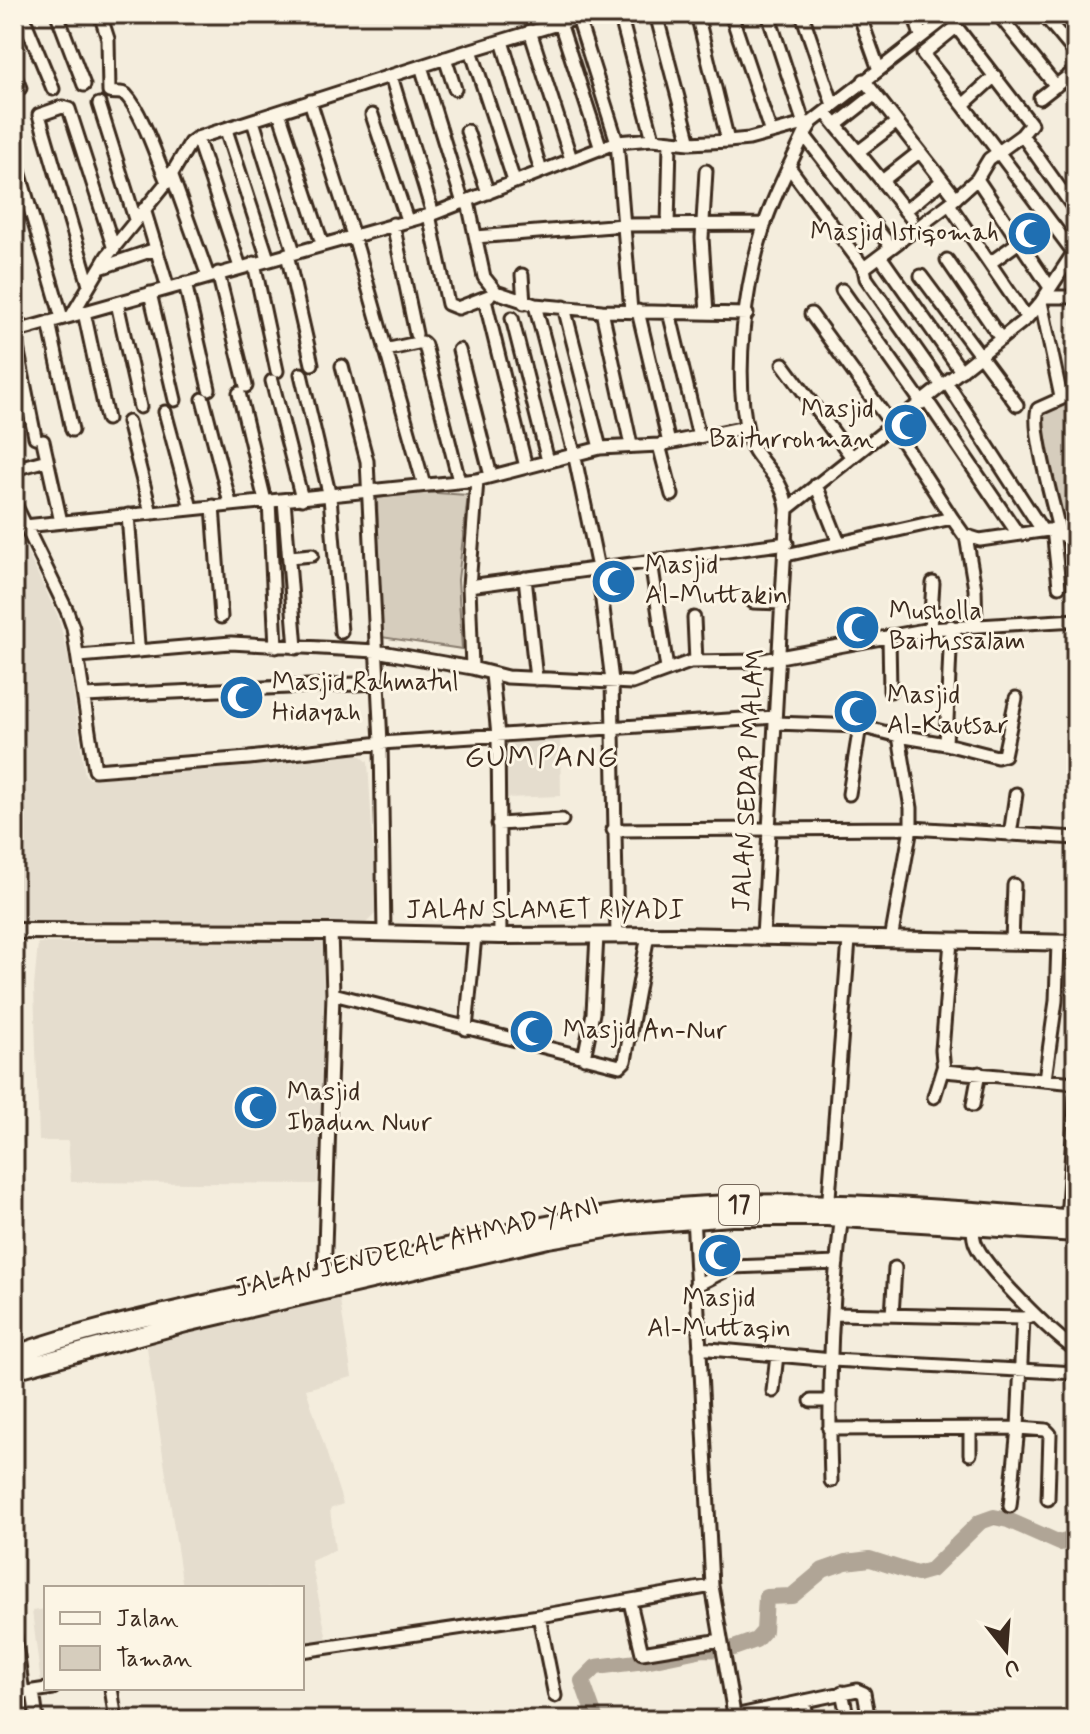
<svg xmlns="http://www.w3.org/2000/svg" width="1090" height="1734" viewBox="0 0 1090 1734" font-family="Mynerve,sans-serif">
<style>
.built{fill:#e5ddce}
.green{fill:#d6cdbd;stroke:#887c6e;stroke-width:2}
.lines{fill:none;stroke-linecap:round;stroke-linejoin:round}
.river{stroke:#b0a596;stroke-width:16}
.minor-casing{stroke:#3b2a1e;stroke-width:17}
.major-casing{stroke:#3b2a1e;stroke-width:20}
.highway-casing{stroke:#3b2a1e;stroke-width:22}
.minor{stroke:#fcf5e5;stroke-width:11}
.major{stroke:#fcf5e5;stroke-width:14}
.highway{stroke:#fcf5e5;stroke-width:16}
.labels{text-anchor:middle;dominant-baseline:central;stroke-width:6;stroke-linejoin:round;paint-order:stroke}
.shield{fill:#fcf5e5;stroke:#75675a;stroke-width:2}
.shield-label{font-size:24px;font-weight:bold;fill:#3b2a1e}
.poi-label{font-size:26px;fill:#3b2a1e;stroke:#fcf5e5;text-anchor:start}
.street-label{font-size:26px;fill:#3b2a1e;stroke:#fcf5e5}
.quarter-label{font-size:30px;letter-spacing:2px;fill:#3b2a1e;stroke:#fcf5e5}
</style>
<rect width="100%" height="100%" fill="#f4eddd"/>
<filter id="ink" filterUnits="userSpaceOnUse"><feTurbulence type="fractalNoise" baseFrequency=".0125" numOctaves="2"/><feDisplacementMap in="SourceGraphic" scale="16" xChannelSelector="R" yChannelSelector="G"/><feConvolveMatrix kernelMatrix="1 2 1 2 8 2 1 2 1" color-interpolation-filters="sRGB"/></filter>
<g filter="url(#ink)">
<path class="built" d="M14,525L58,616L68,655L85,775L90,779L356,752L368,762L377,912L366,923L14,921Z
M560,733L561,796L505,798L503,735Z
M330,941V1068L317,1184L71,1182L68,1141H39L34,987L38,943Z
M339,1294L352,1377L306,1389L343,1504L330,1509L335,1550L311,1561L327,1640L302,1643V1588H183L146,1341Z
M46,1609V1683L41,1684L32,1611Z"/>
<path class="green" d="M1076,393V531H1072L1066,526L1034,414Z
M421,492L468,495L458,580L462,649L381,637L377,498Z"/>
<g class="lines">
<path class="river" d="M596,1720L582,1681L596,1667L645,1661L703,1649L728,1650L756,1640L764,1631L766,1597L792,1596L823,1570L846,1562L870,1559L917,1574L931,1570L980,1522L994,1517L1008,1520L1060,1543L1076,1538"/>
<defs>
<path id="minor" d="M22,14L53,89
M57,14L84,85
M100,14L108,39L109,92C115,94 121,91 126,95C142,112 157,159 167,182
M620,14L653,139
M656,14L690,143
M697,14L728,141L749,139L812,122L951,14
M731,14L771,133
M768,14L804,124
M802,14L833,105
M859,14L879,70
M914,14L921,36
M998,14L1056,86
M1043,14L1076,54
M578,18L617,142L631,311
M560,23L601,149
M530,31L571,159
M502,41L541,171
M471,50L514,181
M445,58L455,89
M421,66L463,203
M14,74L20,88
M391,76L433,214
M995,76L963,105L1074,253
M864,80L956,198
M1040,98L1076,70
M310,101L358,251L424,485
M99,104L135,219
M963,105L923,54L955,28L958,29L1031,124L1022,135L989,159L977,179
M279,112L322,243
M825,112L882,181
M372,115L407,220
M253,121L294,252
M836,125L874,95
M226,130L268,259
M467,131L488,193
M804,135L891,247
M1022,135L1076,211
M197,138L240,267
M858,152L897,122
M14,154L62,318
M789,167L864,268
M706,171L702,238L707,313
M171,173L208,276
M468,202L484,277L496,292L535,305L602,311L747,314
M949,204L977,179L1049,286
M144,209L168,288
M905,211L942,181
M429,215L448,304L458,308L489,296
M911,218L882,181L919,152
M393,224L416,334
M668,225L670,142
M476,237L624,225L765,224
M287,254L312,364
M880,256L961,371
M947,260L1001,339
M254,263L277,371
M990,263L1019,242
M100,268L156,249
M218,273L246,386
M522,275L524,303
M921,276L1017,405
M185,283L209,389
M89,285L39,115L62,107L69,109L114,249
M842,290L922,403
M150,293L175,400
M1044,297H1076
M485,300L526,467
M1041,302L1061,397
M117,303L140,407
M535,305L574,453L598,568L612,681L617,935
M564,307L600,448
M602,311L631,445
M638,311L669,443
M84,312L107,419
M669,312L699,437
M72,315L107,256L167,182L190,143L197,138L471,50L591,14
M512,318L548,461
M49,322L72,430
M14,332L433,214L617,142L653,139L690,143L728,141
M14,332L35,437
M385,350L422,342L425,345L459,481
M459,350L491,476
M783,364L851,456
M342,366L367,461L381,743L775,717
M301,374L330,497L341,632
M272,381L302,499
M947,383L1042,530
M942,386L866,278L864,268L949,204L1027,318
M239,393L265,501
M203,399L230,503
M926,399L1018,534
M165,412L191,508
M128,422L151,513
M43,441L61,522
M659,445L672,495
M14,469L47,460
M816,485L839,543
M284,500L296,648
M269,501L276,647
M14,502L67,611L73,628L95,770L249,758L381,743L384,933
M213,506L221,617
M787,509L1027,318L1041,302L1076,249
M128,515L138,645
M952,518L964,535L980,540L1055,529L1067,538L1076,540
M25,526L477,480L600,448L659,445L746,427
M1053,529L1059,586
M1059,530C1054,506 1031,428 1038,409L1076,392
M966,536L975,589L976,626
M786,555L952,518L891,424L811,314
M290,557L312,555
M651,561L667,669
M525,578L536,679
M469,586L787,543
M753,602L782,603
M694,618L696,662
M951,626L946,744L997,757L1004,755L1016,698
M930,629L933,583
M889,636L890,691
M79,656L231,643L376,651L472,668L507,677L632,683L690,662L758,661L930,629L1076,620
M472,668L469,586L477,480
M492,674L498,736L500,936
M84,696L378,683
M775,723L860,726L899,736L911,808V828L891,940
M899,736L946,744
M849,794L860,726
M498,824L562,820
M613,830L911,828L1076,838
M1010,835L1016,794
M763,937L787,509C783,473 754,463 748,434C733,374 745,285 764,226C774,195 790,165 804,135L812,122
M951,941L942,1050L944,1071L1076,1083
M1012,942L1014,885
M333,994L620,1066L625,1061L648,935
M466,1029L475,936
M584,1058L593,1013L597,935
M1045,1079L1056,1001L1058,943
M934,1097L943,1068
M973,1105L979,1073
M828,1210L849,940
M693,1215L712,1586L735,1720
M1067,1218L1076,1095
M973,1227C973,1233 973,1239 976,1245C987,1270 1052,1334 1076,1350
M324,1280L333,994L331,932
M695,1286L732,1267L837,1263
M834,1314L1023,1318L1035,1315
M892,1315L895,1268
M699,1348L832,1360L1076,1373
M773,1391L777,1355
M811,1401H831
M829,1429L1018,1428L1023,1318
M970,1454V1429
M831,1481C828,1392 831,1301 842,1214
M1010,1506L1018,1428L1046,1430L1050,1434L1048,1499
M630,1602L642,1653L721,1640
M539,1616L555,1696
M15,1636L23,1693
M302,1651L539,1616L712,1586
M111,1688L116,1720
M33,1691L37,1720
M842,1692L848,1720
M14,1694L53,1688
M804,1701L808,1720
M734,1716L857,1690L864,1693L869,1720"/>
<path id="major" d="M14,931L331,932L500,936L676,935L1076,943"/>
<path id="highway" d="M14,1355C100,1324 195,1307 284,1286C398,1260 512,1227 628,1212C771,1194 932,1207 1076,1219
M14,1370L186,1323L548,1239L630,1225L731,1217H827L1076,1233"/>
</defs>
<use href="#minor" class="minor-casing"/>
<use href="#major" class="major-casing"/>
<use href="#highway" class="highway-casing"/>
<use href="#minor" class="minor"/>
<use href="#major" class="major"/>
<use href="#highway" class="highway"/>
</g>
</g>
<defs>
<symbol id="mosque-disc" viewBox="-11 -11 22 22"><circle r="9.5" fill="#1f6fb2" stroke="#fcf5e5"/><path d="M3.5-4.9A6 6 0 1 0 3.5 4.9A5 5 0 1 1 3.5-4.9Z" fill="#fff"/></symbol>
</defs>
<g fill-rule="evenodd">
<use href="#mosque-disc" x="1004" y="208" width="51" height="51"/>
<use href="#mosque-disc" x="880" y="400" width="51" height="51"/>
<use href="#mosque-disc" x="588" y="556" width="51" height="51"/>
<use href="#mosque-disc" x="832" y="602" width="51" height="51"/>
<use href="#mosque-disc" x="216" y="672" width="51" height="51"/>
<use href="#mosque-disc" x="830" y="686" width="51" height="51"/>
<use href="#mosque-disc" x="506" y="1006" width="51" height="51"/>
<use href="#mosque-disc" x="230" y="1082" width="51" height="51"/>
<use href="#mosque-disc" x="694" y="1230" width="51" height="51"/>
</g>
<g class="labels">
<rect class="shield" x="719" y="1185" width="40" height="40" rx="6"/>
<g class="shield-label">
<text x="739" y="1205">17</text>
</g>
<g class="poi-label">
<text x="999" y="233" text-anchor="end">Masjid Istiqomah</text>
<text x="874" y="410" text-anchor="end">Masjid<tspan x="874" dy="30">Baiturrohman</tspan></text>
<text x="645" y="566">Masjid<tspan x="645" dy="30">Al-Muttakin</tspan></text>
<text x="889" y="612">Musholla<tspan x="889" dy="30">Baitussalam</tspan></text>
<text x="272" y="683">Masjid Rahmatul<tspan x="272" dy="30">Hidayah</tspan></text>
<text x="887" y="696">Masjid<tspan x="887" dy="30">Al-Kautsar</tspan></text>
<text x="563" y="1031">Masjid An-Nur</text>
<text x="287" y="1093">Masjid<tspan x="287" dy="30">Ibadun Nuur</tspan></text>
<text x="719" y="1299" text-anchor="middle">Masjid<tspan x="719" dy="30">Al-Muttaqin</tspan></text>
</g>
<g class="street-label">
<text transform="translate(749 780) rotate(-87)">JALAN SEDAP MALAM</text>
<text x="545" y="911">JALAN SLAMET RIYADI</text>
<text transform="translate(417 1248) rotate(-13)">JALAN JENDERAL AHMAD YANI</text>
</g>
<g class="quarter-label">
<text x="542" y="757">GUMPANG</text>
</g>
</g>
<rect width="1090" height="1734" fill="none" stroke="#fcf5e5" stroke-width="48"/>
<rect x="24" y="24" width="1042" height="1686" fill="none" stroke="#3b2a1e" stroke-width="3" filter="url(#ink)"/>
<rect x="44" y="1586" width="260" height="104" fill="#fcf5e5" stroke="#afa495" stroke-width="2"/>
<rect x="60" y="1612" width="40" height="12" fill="#fcf5e5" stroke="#afa495" stroke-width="2"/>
<text x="116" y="1626" font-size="24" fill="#3b2a1e">Jalan</text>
<rect x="60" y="1646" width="40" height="24" fill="#d6cdbd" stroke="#afa495" stroke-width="2"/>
<text x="116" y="1666" font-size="24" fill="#3b2a1e">Taman</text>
<g transform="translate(1006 1650) rotate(163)" stroke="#fcf5e5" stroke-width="6" paint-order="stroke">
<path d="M0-6L14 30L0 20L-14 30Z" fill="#3b2a1e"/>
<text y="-12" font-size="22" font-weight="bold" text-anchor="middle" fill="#3b2a1e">U</text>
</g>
</svg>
